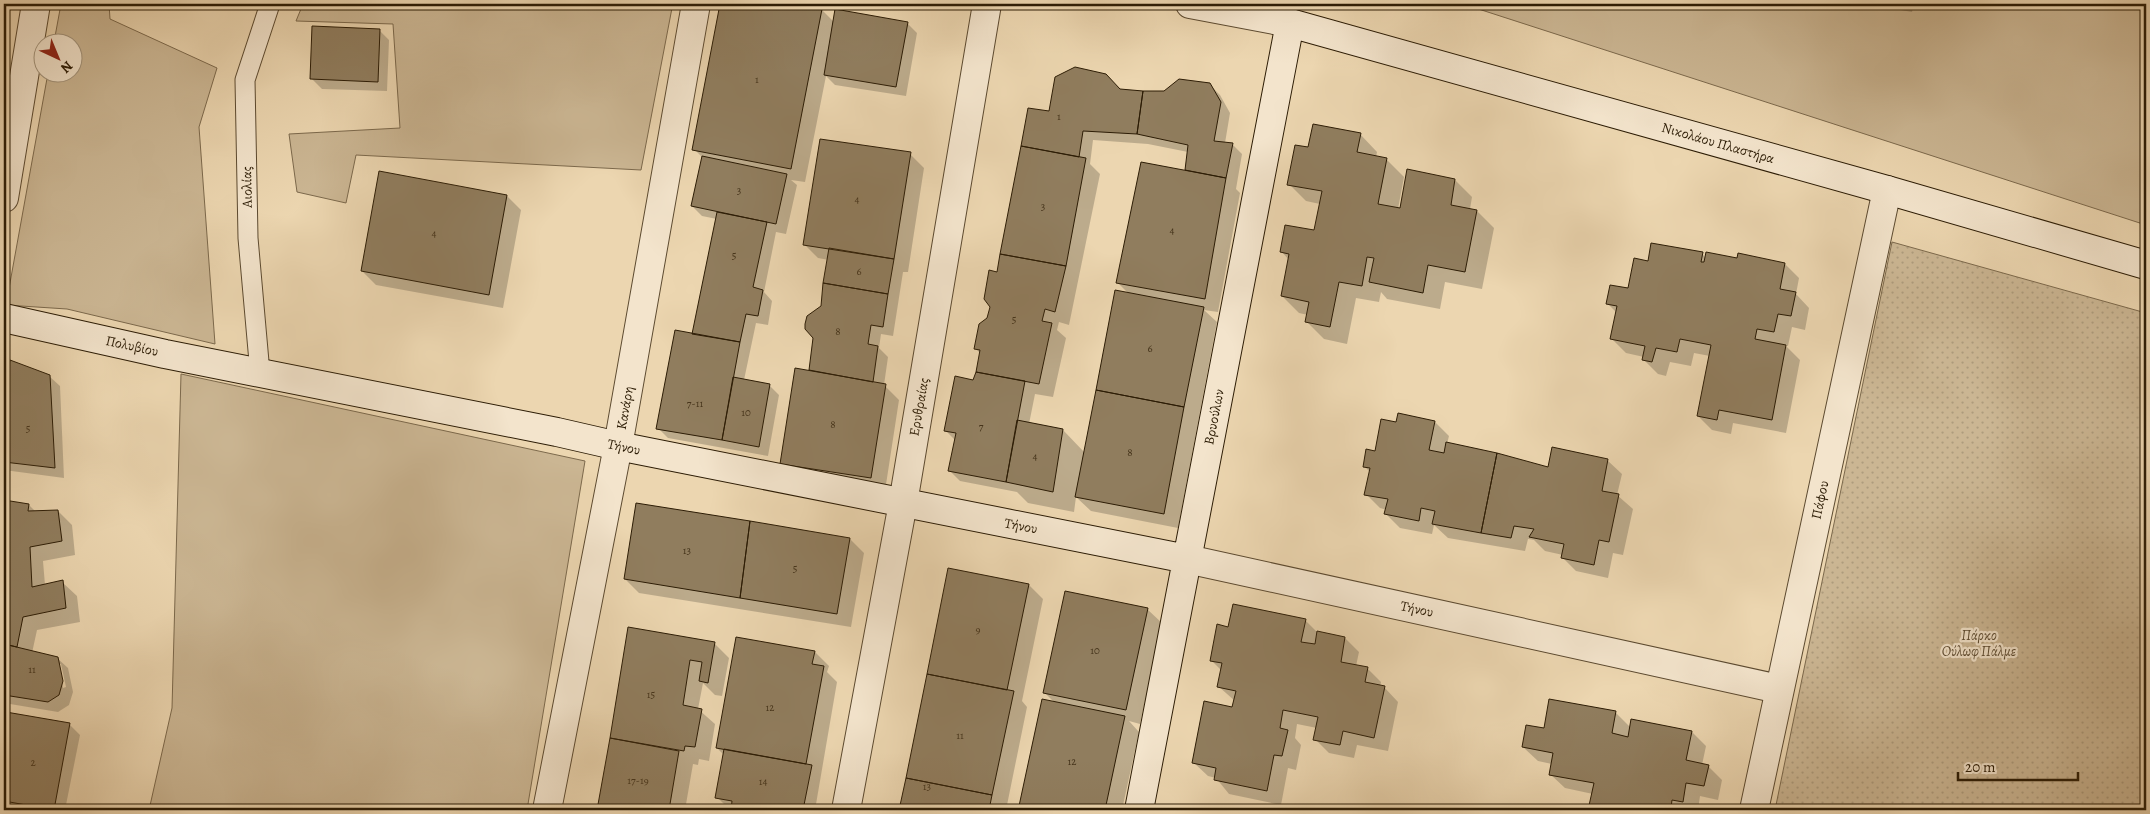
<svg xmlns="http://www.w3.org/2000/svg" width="2150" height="814" viewBox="0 0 2150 814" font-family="Alegreya,serif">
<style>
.grass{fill:#cbb693;stroke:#7c694c}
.park{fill:url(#park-dots);stroke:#7c694c}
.shadow{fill:#0003;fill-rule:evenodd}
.building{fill:#907d5e;stroke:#2c1c05}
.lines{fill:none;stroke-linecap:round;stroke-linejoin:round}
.lane-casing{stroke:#5c4a30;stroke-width:21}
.street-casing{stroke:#5c4a30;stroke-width:30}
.secondary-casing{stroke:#2c1c05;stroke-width:30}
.lane{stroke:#f3e4cc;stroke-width:19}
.street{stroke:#f3e4cc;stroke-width:28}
.secondary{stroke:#f3e4cc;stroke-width:28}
.labels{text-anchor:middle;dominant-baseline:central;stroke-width:4.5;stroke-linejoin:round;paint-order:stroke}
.number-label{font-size:11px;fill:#45341b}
.street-label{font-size:14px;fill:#2c1c05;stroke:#f3e4cc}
.park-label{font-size:14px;font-style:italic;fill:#5c4a30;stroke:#f3e4cc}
</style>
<defs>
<pattern id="park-dots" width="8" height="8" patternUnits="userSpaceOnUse" patternTransform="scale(1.25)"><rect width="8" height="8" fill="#cbb693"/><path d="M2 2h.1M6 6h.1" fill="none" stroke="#ae9c7d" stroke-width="1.8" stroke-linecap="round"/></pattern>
</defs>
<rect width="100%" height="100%" fill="#ecd6b0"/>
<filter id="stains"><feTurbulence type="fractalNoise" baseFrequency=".004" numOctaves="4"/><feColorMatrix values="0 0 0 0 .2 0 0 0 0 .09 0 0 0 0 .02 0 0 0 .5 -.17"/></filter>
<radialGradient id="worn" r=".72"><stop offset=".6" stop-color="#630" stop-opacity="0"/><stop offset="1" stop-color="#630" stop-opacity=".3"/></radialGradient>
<path class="grass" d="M61,4H109L110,19L217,68L199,127L215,344L67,309L6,305L48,73L72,72V42H54Z
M303,4H663L672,8L641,170L356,155L346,203L297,192L289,134L400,128L393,24L296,21Z
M1463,4H2146V225Z
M181,374L585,461L527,810H149L172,708Z"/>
<path class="park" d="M1892,242L2146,313V810H1775Z"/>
<path class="shadow" d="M4,4H8L4,25Z
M722,4H789L822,10L834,22L907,23L917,33L906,96L835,85L826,76L805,182L791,180L797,185L786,234L776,232L764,292L772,301L768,325L756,323L744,380L769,385L779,395L768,456L668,438L658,428L693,335L717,219L702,216L692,206L703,158L694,149Z
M1865,4H1914L1912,12Z
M379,30L389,40L387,91L322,89L312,79Z
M4,51L10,57L4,90Z
M1209,84L1220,95L1230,113L1225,143L1232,144L1242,154L1236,189L1240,193L1218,312L1204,310L1217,322L1178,528L1091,511L1076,497L1074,512L1028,503L1017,492L960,481L950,471L956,441L946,431L974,381L981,354L975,348L988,319L998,273L1050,113L1120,90L1164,92ZM1093,140L1148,144L1188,152L1186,172L1118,283L1129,294L1085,453L1063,430L1029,424L1035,394L1053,397L1066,338L1057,330L1059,322L1069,325L1100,174L1090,164Z
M1360,134L1377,152L1376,157L1386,159L1404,177L1398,209H1401L1408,171L1455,180L1472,197L1470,209L1477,211L1494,228L1482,289L1445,282L1440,309L1387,299L1381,292L1379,302L1356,298L1347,344L1324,339L1307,322L1308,315L1299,313L1282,296L1289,260L1281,251L1315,231L1320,204L1306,201L1289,184L1309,149Z
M910,154L924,168L908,272H903L893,336L881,334L879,348L888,357L884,385L899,400L885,491L795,477L781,463L813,372L810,370L822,307L829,260L818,258L804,244Z
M380,173L507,196L521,210L503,308L376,285L362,271Z
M1702,254L1706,258L1785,264L1799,278L1796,294L1809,308L1805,330L1792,327L1788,346L1785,345L1800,360L1786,433L1733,423L1731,434L1712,430L1698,416L1710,356L1694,353L1691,366L1670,362L1666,376L1658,374L1644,360V357L1626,353L1612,339L1617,313L1608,304L1629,290L1649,262Z
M11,362L49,376L60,386L64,478L4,470V402Z
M1435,422L1449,436L1447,444L1549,468L1607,460L1622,474L1617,495L1633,509L1623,555L1613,553L1608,578L1576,571L1562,557L1563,555L1545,551L1534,540L1528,539L1525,551L1448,538L1434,525L1432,534L1400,528L1386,514L1387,510L1380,508L1366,494L1370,472L1364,466L1397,424Z
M4,502L29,505L36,512L58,511L72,525L75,555L43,561L45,585L62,582L77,596L80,622L37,630L32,653L57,658L68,668L73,692L69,705L58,712L4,703ZM58,664H61L66,687L63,688Z
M850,539L864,553L851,627L639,593L625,579Z
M949,569L1029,585L1043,599L1022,701L1027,707L1006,810H901Z
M1147,609L1162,623L1140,724L1129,721L1139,732L1122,810H1019L1042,700L1055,703L1045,693Z
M1305,620L1317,632L1345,638L1359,652L1356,666L1367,668L1381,682L1380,687H1384L1398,702L1388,751L1357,745L1354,758L1329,753L1315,739L1317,728L1297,724L1295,738L1301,745L1296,770L1288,768L1281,805L1229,794L1216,778L1208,776L1193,762L1233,708L1235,701L1218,686L1222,671L1211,660L1229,628Z
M629,629L714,643L729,658L722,696L715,695L703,683L698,709L715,724L709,761L699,759L698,765L693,764L685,810H598Z
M815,652L829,666L827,672L837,682L815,810H732V808L727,807L717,797L724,755L717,748Z
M1615,712L1631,728L1692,732L1706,746L1702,765L1708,766L1722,780L1718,800L1700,796L1698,810H1589L1593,794L1565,788L1550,774L1552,764L1538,761L1523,747L1545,730Z
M70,725L80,735L65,810H15L4,808V727Z"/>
<path class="building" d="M720,4H795L822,9L791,169L692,150Z
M835,9L908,22L896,87L824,75Z
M312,26L380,29L378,82L310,79Z
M1075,67L1106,74L1120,89L1143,91L1137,134L1083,131L1079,157L1021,146L1028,108L1049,111L1055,77Z
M1179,79L1210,83L1221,102L1214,141L1233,143L1226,178L1185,170L1188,145L1137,134L1143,91H1164Z
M1313,124L1361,133L1357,152L1387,158L1378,204L1400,208L1407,169L1455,179L1451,205L1477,210L1465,272L1428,265L1423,293L1369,282L1374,258L1367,257L1362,286L1339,282L1330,327L1305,322L1309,302L1281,296L1289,254L1280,252L1285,225L1314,230L1322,191L1287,185L1295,145L1308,147Z
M820,139L911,152L894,259L803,245Z
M1021,146L1086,158L1066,266L1000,254Z
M702,156L787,174L776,224L691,206Z
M1141,162L1226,178L1205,299L1116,283Z
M379,171L507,195L489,295L361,271Z
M717,212L767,222L753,287L763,290L758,316L746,314L740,342L692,334Z
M1651,243L1703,252L1701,262H1704L1706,252L1737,258L1738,253L1785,263L1780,289L1796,292L1791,316L1778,314L1774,332L1757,329L1755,339L1786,345L1772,420L1719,410L1717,420L1697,416L1711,345L1680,339L1677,352L1656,348L1652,362L1642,360L1645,346L1610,339L1617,306L1606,304L1610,285L1628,288L1634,258L1648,261Z
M829,248L894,259L888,294L823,283Z
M1000,254L1066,266L1055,312L1045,309L1042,321L1052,323L1039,384L976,372L980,350L974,349L979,324L987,318L990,307L984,299L989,270L997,272Z
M823,283L888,294L883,327L871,325L868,344L878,346L873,382L809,370L813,338L805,329V324L807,316L821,306Z
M1115,290L1204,307L1184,407L1096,390Z
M675,330L740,342L722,440L656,429Z
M10,360L50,375L55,468L4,462V394Z
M795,368L886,384L871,478L780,464Z
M976,372L1025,381L1006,482L948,471L956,433L944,431L955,376L973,380Z
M733,377L770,384L759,447L722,440Z
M1096,390L1184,407L1164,514L1075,497Z
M1398,413L1435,421L1429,450L1444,453L1446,442L1497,453L1481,533L1432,524L1435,511L1421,508L1419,521L1384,514L1388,499L1364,495L1370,468L1363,467L1366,449L1375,451L1381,419L1396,422Z
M1017,420L1063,429L1053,492L1006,482Z
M1552,447L1608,459L1602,491L1619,494L1609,542L1599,540L1594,565L1561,558L1564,544L1529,537L1534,529L1514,526L1511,538L1481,533L1497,453L1548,467Z
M4,500L29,504L28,511L58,510L62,541L30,547L32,587L63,580L66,608L23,617L17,647L4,644Z
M636,503L750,521L740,598L624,579Z
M750,521L850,538L837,614L740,598Z
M948,568L1029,584L1007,690L927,674Z
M1065,591L1148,608L1126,710L1043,693Z
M1233,604L1306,619L1301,642L1315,644L1317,631L1345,637L1341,662L1368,667L1365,682L1385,686L1374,738L1343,731L1340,745L1313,740L1318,717L1283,710L1280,728L1288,730L1282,756L1274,755L1267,791L1214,780L1216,768L1192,763L1204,701L1232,707L1236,691L1217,687L1222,663L1210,661L1217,624L1228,627Z
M628,627L715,642L708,683L699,681L702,662L690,660L683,705L702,709L695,747L685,746L684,751L610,738Z
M736,637L815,651L812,664L824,666L806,764L716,748Z
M4,644L58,657L63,681L59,695L48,702L4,695Z
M927,674L1014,691L992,795L906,778Z
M1042,699L1125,716L1105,810H1041L1019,806Z
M1549,699L1616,711L1612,733L1628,737L1631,719L1692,731L1686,760L1709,765L1704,786L1686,783L1683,802L1672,800L1671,808L1679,810H1588L1594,783L1549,775L1553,753L1522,747L1526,725L1544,728Z
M6,712L70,723L54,810L4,801V723Z
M610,738L679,751L669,810H597Z
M724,749L812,765L803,810H731L732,801L715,798Z
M906,778L992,795L989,810H899Z
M1019,806L1041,810H1018Z"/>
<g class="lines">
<defs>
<path id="lane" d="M260,373L248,238L245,80L270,4"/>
<path id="street" d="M1190,4L1290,23
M4,198L36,4
M1187,559L1779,689
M547,810L618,446L696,4
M846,810L903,503L987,4
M1754,810L1887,190"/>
<path id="secondary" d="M4,318L165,354L557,432L618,446L1187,559
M1139,810L1290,23L1887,190L2146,265"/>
</defs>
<use href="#lane" class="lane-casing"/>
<use href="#street" class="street-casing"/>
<use href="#secondary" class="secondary-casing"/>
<use href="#lane" class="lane"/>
<use href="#street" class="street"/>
<use href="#secondary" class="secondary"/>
</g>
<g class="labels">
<g class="number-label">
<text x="757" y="79">1</text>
<text x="1059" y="116">1</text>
<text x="739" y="190">3</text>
<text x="857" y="199">4</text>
<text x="1043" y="206">3</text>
<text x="1172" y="230">4</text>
<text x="434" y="233">4</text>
<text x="734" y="255">5</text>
<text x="859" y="271">6</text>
<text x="1014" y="319">5</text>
<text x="838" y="331">8</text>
<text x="1150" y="348">6</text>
<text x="695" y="403">7-11</text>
<text x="746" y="412">10</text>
<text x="833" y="424">8</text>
<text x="981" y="426">7</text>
<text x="28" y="428">5</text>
<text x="1130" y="452">8</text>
<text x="1035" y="456">4</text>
<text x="687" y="550">13</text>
<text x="795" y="568">5</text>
<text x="978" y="629">9</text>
<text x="1095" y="650">10</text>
<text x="32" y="669">11</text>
<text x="651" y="694">15</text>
<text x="770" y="707">12</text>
<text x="960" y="735">11</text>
<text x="1072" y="761">12</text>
<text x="33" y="762">2</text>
<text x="638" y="780">17-19</text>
<text x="763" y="781">14</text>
<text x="927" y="786">13</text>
</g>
<g class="street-label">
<text transform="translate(1718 143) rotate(16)">Νικολάου Πλαστήρα</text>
<text transform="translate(247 187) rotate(-91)">Αιολίας</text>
<text transform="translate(132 346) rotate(12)">Πολυβίου</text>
<text transform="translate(919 407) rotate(-80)">Ερυθραίας</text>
<text transform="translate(625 408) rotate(-80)">Κανάρη</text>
<text transform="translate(1214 417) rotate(-79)">Βρυούλων</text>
<text transform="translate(624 447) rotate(12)">Τήνου</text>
<text transform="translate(1820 500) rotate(-78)">Πάφου</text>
<text transform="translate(1021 526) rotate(11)">Τήνου</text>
<text transform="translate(1417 609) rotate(12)">Τήνου</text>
</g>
<g class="park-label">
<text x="1979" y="635">Πάρκο<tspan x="1979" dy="16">Ούλωφ Πάλμε</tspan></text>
</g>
</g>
<rect width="2150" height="814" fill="none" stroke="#ecd6b0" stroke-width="20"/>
<rect x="5" y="5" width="2140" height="804" fill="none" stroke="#2c1c05" stroke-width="2.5"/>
<rect x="10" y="10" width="2130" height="794" fill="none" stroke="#2c1c05"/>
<g transform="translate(58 58) rotate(136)"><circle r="24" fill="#f3e4cc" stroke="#a3947c"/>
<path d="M0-4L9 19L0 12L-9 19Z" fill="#8f2418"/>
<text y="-8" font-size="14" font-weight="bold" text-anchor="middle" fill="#2c1c05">N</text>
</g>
<path d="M1958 772v8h120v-8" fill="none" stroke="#2c1c05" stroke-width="2.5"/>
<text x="1965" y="772" font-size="15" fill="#2c1c05" stroke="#f3e4cc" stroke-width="4" paint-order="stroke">20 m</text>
<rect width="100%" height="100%" filter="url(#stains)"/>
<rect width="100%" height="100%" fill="url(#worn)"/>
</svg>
